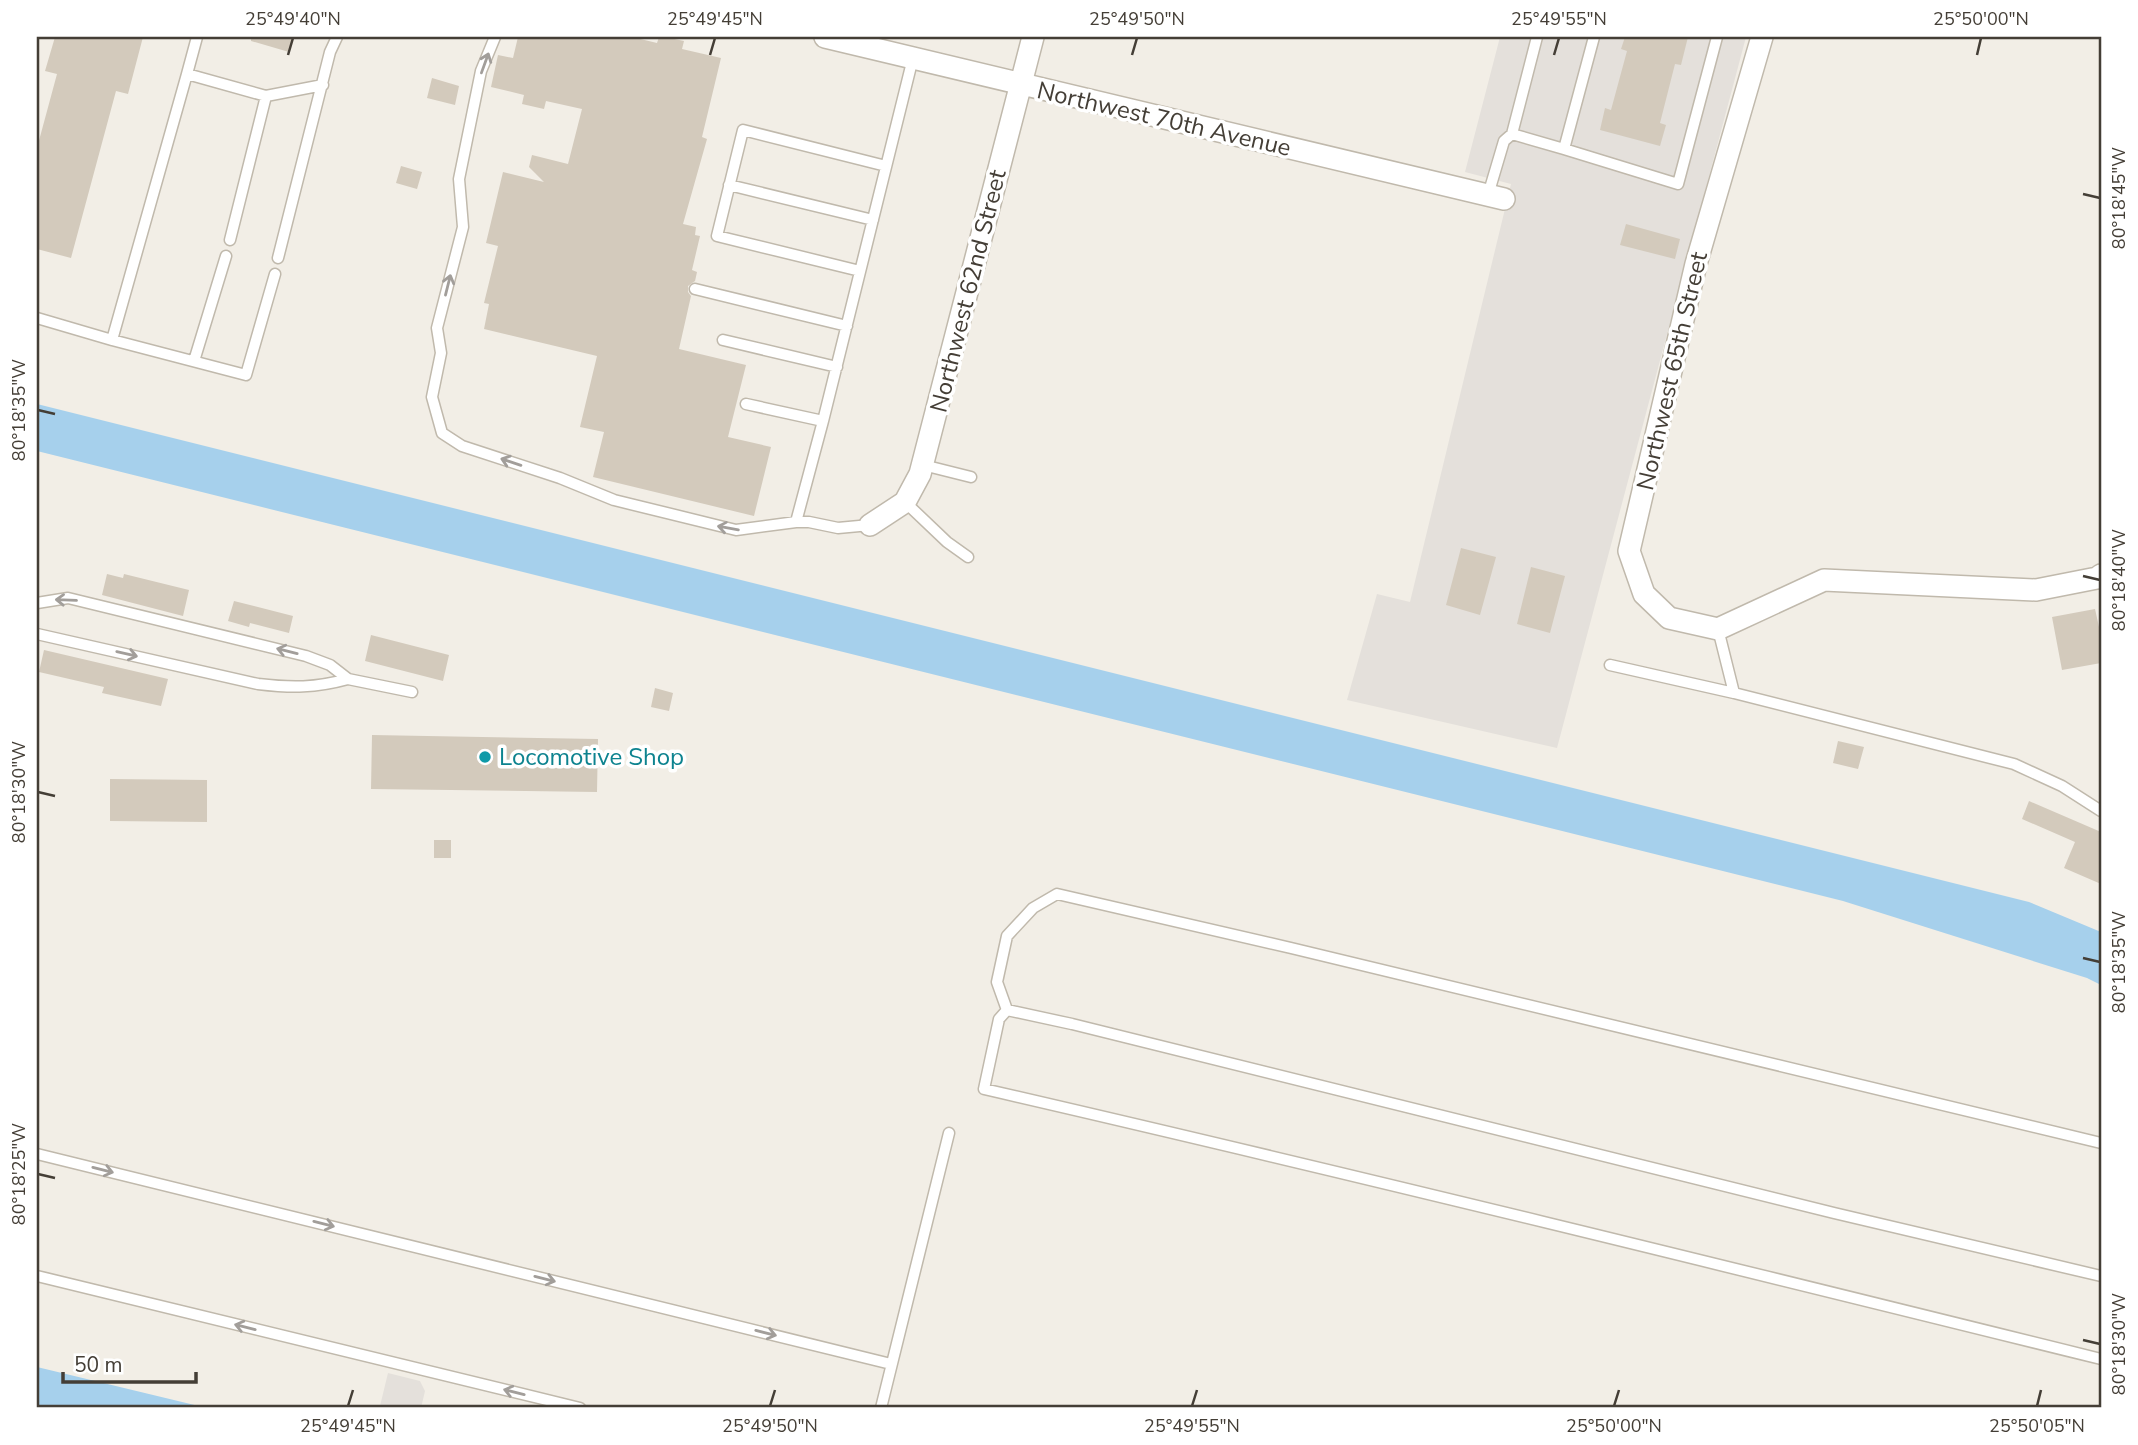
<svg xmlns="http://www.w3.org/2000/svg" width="2138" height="1445" viewBox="0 0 2138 1445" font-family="'Nunito Sans',sans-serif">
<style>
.industrial{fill:#e4e0db}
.water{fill:#a6d0ec}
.building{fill:#d3cabc}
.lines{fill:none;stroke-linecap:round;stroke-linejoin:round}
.service-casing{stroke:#c0b9ac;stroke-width:13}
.minor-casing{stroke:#c0b9ac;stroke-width:24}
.service{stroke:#fff;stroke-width:10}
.minor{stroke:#fff;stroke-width:21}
.oneway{stroke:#a29e9a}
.ticks{fill:none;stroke:#443e36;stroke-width:2.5}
.culture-dot{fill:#0f9aa8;stroke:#fff;stroke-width:2.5}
.labels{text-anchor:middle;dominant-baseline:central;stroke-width:7;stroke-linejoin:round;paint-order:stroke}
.street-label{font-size:24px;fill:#443e36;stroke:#fff}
.culture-label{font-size:24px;fill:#0d838f;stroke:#fff;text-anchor:start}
.neatline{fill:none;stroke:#443e36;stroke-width:2.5}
.ticks-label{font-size:18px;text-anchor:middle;fill:#443e36}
</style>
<rect width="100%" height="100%" fill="#f2eee6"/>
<path class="industrial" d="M1500,37H1746L1557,748L1347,700L1377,594L1410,602L1511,184L1465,172Z
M388,1373L420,1381L425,1391L421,1408L380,1406Z"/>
<path class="water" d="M37,404L2029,902L2101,932V985L2087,978L1843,901L37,451Z
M37,1367L207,1408H37Z"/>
<path class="building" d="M55,37H143L128,94L116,91L71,258L37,249V148L57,74L45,71Z
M251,37H293L289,52L251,41Z
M518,37H632L657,43L659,37H665L684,41L682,49L721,58L702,137L707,139L683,224L696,227L695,235L700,236L692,270L697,272L695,281L688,286V292L691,296L679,349L746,365L728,437L771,447L754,516L593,477L604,432L580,427L597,356L484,329L489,304L484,303L498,246L486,243L503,172L544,182L529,167L532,155L568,164L582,109L546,101L544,109L522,104L524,95L491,87L498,55L513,58Z
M1625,37H1688L1681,65L1675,64L1660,123L1666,125L1660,146L1600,130L1605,108L1611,110L1627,51L1621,49Z
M432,78L459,86L455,105L427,98Z
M401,166L422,172L417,189L396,183Z
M1626,224L1680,239L1675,259L1620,245Z
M1461,548L1496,557L1480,615L1446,605Z
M1531,567L1565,576L1550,633L1517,624Z
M107,574L123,578L124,574L189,590L183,616L102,595Z
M234,601L293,616L289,633L250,623L249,627L228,621Z
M2095,609L2099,627H2101V663L2062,670L2052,617Z
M371,635L449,655L443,681L365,661Z
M44,650L168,679L161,706L102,693L104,687L39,672Z
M655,688L673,693L669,711L651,707Z
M372,735L598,739L597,792L371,789Z
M1838,741L1864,747L1858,769L1833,763Z
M110,779L207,780V822L110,821Z
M2029,801L2101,832V884L2064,868L2075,842L2022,819Z
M434,840H451V858H434Z"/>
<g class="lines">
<defs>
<path id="service" d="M197,37L187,74L266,96
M495,37L481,71L459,179L463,227L437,328L441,353L432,397L442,433L462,446L560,478L614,500L736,530L796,522H809L838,528L870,525
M1537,37L1512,134L1564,149
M1594,37L1564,149L1678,184L1717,37
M187,74L112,340L246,375L275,274
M729,185L873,220
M1488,195L1504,141L1512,134
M230,240L266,96L323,85
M278,258L330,52L337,37
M860,271L717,236L743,130L886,166
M695,289L847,326
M37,318L112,340
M723,340L837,367
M194,361L226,256
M746,404L823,421L913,58
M923,465L971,477
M905,502L947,542L968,557
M796,522L823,421
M37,603L68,598L306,656L330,665L348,679L412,692
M1718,629L1734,693
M37,634L258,684C292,688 315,688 348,679
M1610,665L1734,693L2014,764L2062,786L2101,811
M1007,1010L999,1019L984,1089C1357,1175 1729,1267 2101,1359
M2101,1143L1291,948L1057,894L1033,908L1007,936L997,982L1007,1010L1072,1024L1834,1213L2101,1276
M37,1154L891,1364
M37,1276L580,1408
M881,1408L949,1133"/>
<path id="minor" d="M825,37L1504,199
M1762,37L1696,264L1629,551L1644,594L1669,618L1718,629L1824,580L2036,590L2097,578L2101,575
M870,525L905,502L920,474L1033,37"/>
</defs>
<use href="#service" class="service-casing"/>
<use href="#minor" class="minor-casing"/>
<use href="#service" class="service"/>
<use href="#minor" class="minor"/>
</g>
<defs><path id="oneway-shaft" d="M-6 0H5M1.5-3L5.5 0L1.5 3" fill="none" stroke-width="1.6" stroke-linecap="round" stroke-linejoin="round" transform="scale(1.75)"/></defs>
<g class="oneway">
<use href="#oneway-shaft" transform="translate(485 63) rotate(-70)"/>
<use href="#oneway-shaft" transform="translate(448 285) rotate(-76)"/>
<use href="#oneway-shaft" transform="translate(511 462) rotate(-161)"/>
<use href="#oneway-shaft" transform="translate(728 528) rotate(-170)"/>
<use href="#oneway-shaft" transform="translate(66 600) rotate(-178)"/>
<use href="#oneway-shaft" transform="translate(287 651) rotate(-166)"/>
<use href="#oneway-shaft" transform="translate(127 654) rotate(13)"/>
<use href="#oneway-shaft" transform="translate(103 1170) rotate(14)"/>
<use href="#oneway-shaft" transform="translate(324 1224) rotate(14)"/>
<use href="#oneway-shaft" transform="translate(545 1279) rotate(14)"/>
<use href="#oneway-shaft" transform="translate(245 1327) rotate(-166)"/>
<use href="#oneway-shaft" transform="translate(766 1333) rotate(14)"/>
<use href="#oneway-shaft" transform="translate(514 1392) rotate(-166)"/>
</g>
<path class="ticks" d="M288,55L293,38M710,55L715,38M1132,55L1137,38M1554,55L1559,38M1977,55L1981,38M2083,194L2100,198M38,410L55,414M2083,576L2100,580M38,792L55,796M2083,958L2100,962M38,1174L55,1178M2083,1340L2100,1344M348,1406L353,1390M770,1406L775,1390M1192,1406L1197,1390M1614,1406L1619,1390M2037,1406L2041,1390"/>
<circle class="culture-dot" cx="485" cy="757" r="7"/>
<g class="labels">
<g class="street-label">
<text transform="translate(1164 119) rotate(13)">Northwest 70th Avenue</text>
<text transform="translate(968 291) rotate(-76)">Northwest 62nd Street</text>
<text transform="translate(1672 371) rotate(-77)">Northwest 65th Street</text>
</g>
<g class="culture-label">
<text x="499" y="757">Locomotive Shop</text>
</g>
</g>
<rect width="2138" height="1445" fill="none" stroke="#ffffff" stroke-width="77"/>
<path d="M63 1372v10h133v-10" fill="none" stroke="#443e36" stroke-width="3.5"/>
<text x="74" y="1372" font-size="21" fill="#443e36" stroke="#ffffff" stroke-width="5" paint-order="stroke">50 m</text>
<rect x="38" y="38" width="2062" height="1368" class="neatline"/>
<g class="ticks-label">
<text x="293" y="25">25°49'40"N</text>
<text x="715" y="25">25°49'45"N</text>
<text x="1137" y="25">25°49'50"N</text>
<text x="1559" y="25">25°49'55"N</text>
<text x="1981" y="25">25°50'00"N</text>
<text transform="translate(2119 198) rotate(-90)" y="6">80°18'45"W</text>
<text transform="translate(19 410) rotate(-90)" y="6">80°18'35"W</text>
<text transform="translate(2119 580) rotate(-90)" y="6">80°18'40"W</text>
<text transform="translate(19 792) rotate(-90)" y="6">80°18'30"W</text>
<text transform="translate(2119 962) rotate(-90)" y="6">80°18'35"W</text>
<text transform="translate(19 1174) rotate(-90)" y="6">80°18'25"W</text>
<text transform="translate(2119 1344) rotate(-90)" y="6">80°18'30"W</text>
<text x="348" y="1432">25°49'45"N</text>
<text x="770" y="1432">25°49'50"N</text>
<text x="1192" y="1432">25°49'55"N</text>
<text x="1614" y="1432">25°50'00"N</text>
<text x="2037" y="1432">25°50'05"N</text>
</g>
</svg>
